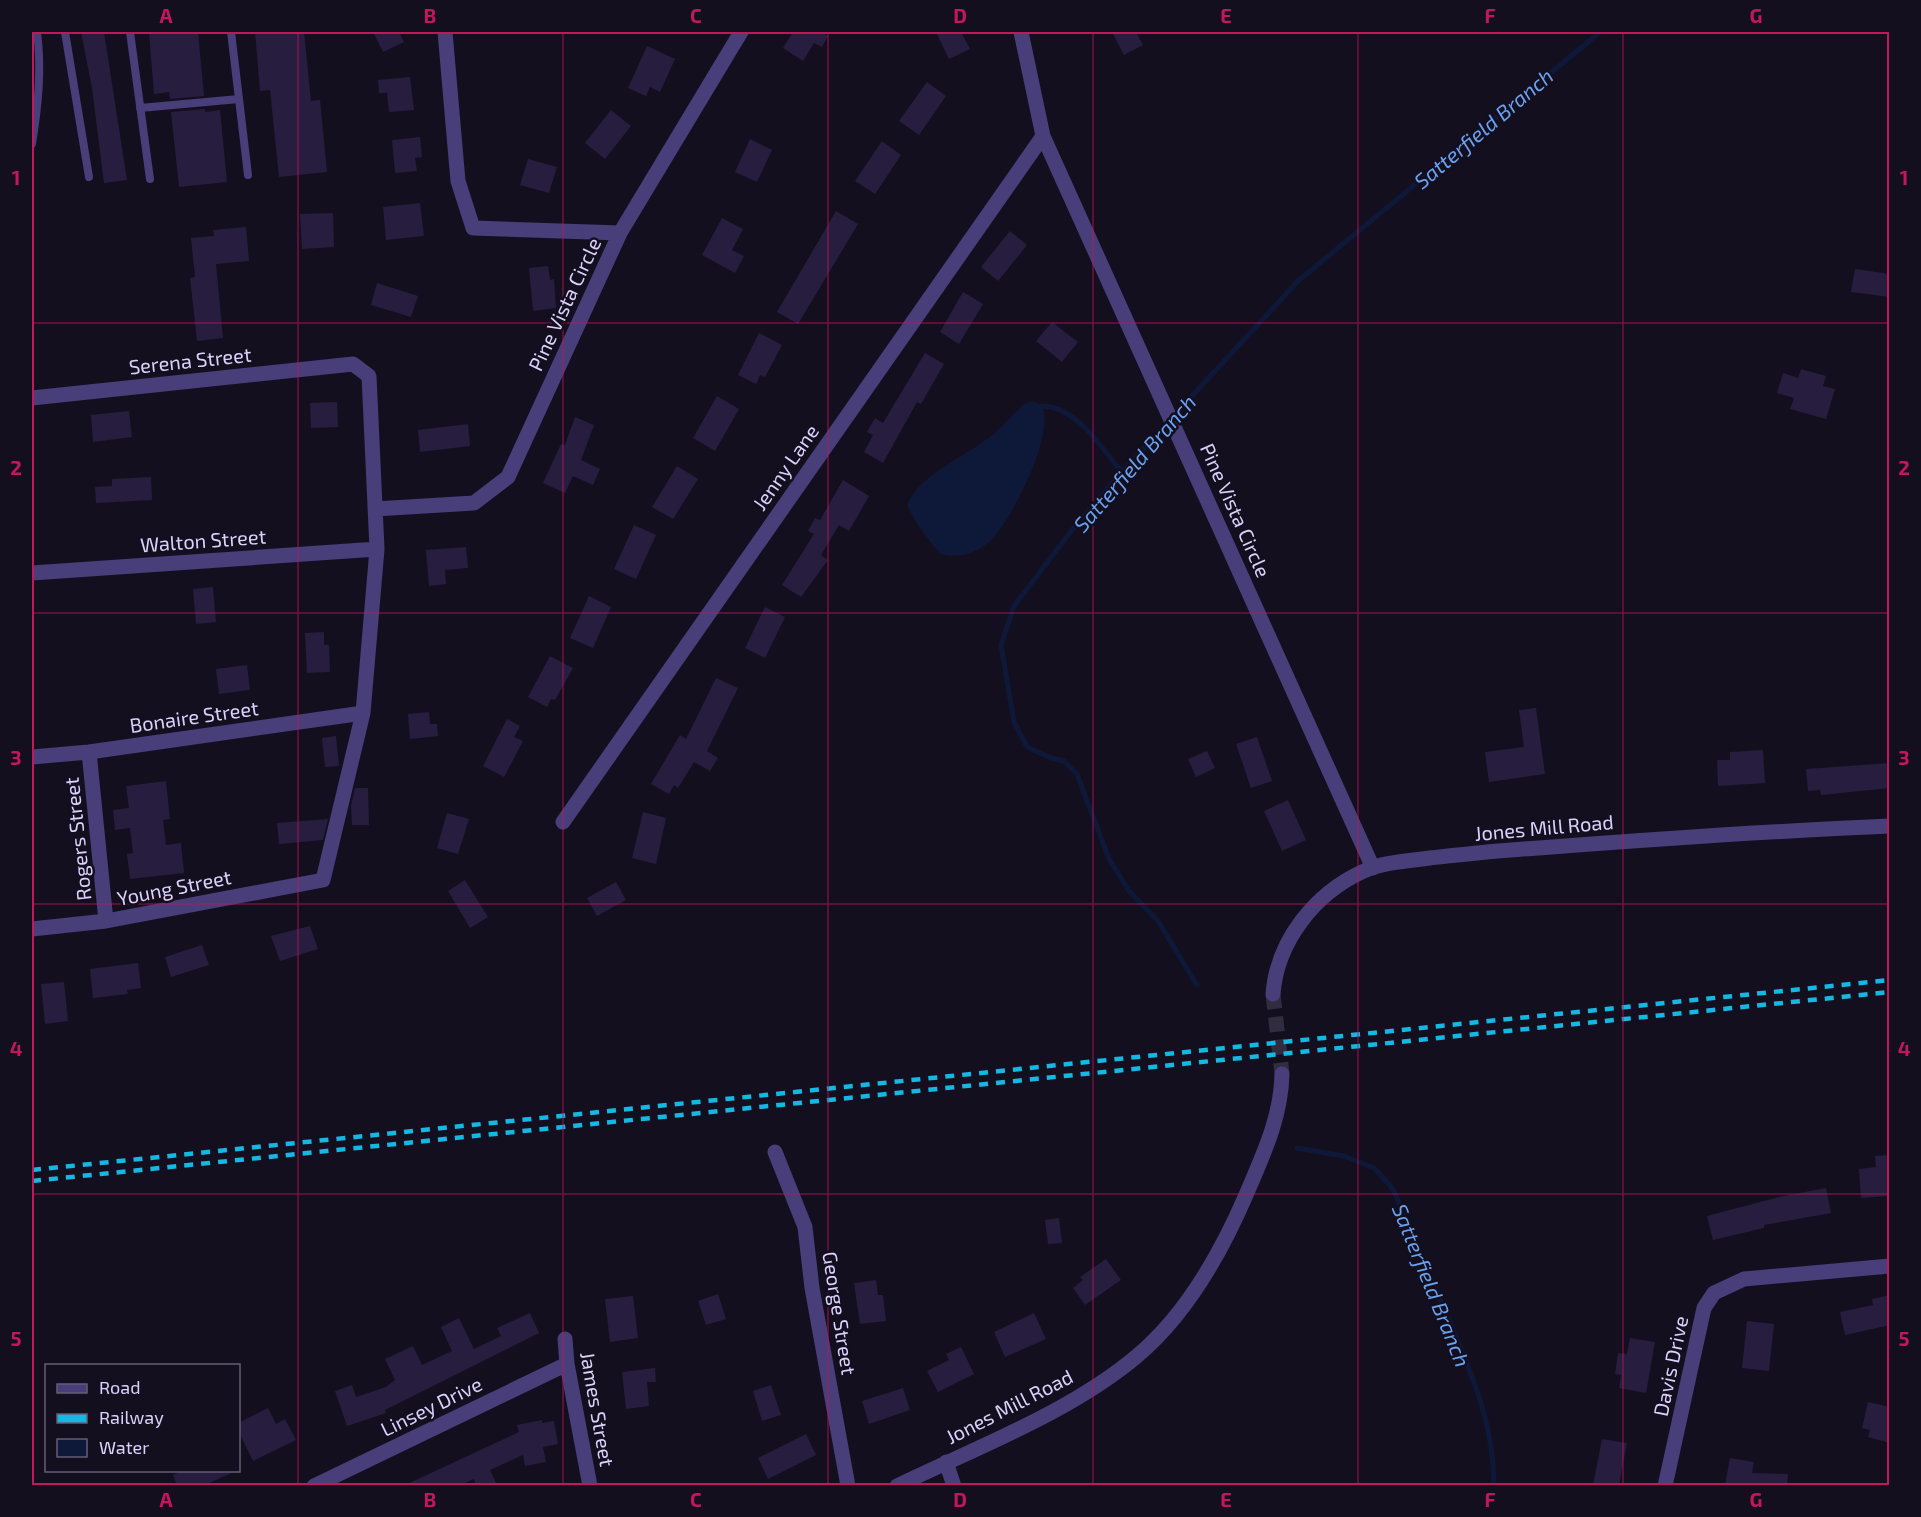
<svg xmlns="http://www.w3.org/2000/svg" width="1921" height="1517" viewBox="0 0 1921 1517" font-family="'Exo 2',sans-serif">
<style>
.water{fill:#0e193a}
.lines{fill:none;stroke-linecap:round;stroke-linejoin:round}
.stream{stroke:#0e193a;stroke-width:5}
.building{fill:#271d3f}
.street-tunnel{stroke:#322c40;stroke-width:15;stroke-dasharray:15 8;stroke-linecap:butt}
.lane{stroke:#473e7a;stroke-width:8}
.street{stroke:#473e7a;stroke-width:15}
.rail{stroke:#15b7e3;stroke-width:4.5;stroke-dasharray:9 8;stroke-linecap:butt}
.grid{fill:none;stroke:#c2185b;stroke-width:1.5;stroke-opacity:0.55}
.labels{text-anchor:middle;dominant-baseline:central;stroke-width:5;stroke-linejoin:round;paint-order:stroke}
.street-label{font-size:20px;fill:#dbd1fb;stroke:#140f1f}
.water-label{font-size:21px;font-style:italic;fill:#69a2f1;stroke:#140f1f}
.neatline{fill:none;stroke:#c2185b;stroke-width:2}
.grid-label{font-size:20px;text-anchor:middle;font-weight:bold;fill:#c2185b}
</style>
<rect width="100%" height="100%" fill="#140f1f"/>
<path class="water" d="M1032,401C1037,402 1041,404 1043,409C1053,439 1010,524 988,543C973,555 957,558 940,554L919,527L907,506C917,476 961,459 987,439C1001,429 1011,416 1024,404Z"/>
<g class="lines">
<path class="stream" d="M1041,406C1077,406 1100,447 1122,472
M1197,985L1158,921L1129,891L1109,859L1077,774L1064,761L1051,758L1027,747L1014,722L1001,645L1014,606L1072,530L1122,472L1298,281L1600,32
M1297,1148L1344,1156L1374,1168L1393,1189C1411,1231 1429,1273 1447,1315C1471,1373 1494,1422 1494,1486"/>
</g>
<path class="building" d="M81,32H104L127,180L104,183L92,88Z
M149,32H198L204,96L170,99L169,92L154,94Z
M255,32H304L311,101L320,100L327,172L279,177L270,90L260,91Z
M373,32H399L404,42L383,52Z
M793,32H822L828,36L822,47L814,43L803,61L783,48Z
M936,32H961L970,49L949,59Z
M1112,32H1136L1143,45L1124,55Z
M647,46L675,59L660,92L650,87L646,96L628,88Z
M410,77L414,110L389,112L387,93H379L378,80Z
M927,82L946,96L919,135L899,121Z
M205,109V112L220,110L227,182L179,187L171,112Z
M611,110L631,126L605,159L585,143Z
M420,137L422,157L415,158L417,171L395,173L392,140Z
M750,139L772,150L757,182L735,172Z
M882,141L901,155L875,194L855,181Z
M528,159L557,167L549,193L520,185Z
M420,203L424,236L386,240L383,207Z
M836,211L858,224L798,324L777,312Z
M333,213L334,247L302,249L300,214Z
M722,218L743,229L732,250L744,256L735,273L702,255Z
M246,227L249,261L216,264L223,338L197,341L190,278L195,277L191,238L214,236L213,230Z
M1010,231L1027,245L998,281L981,267Z
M548,266L550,280L554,279L556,308L533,311L529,268Z
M1855,269L1890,274V297L1851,292Z
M377,283L418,296L411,317L371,305Z
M963,292L983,304L959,344L940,332Z
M1052,322L1078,342L1062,362L1036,341Z
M759,333L782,345L765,377L760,375L756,384L738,375Z
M925,353L944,364L921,404L917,402L883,463L864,452L873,435L867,432L875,418L883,423Z
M1801,369L1826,376L1823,386L1835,389L1826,419L1790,409L1794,398L1777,393L1783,373L1798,378Z
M717,396L739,409L715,451L693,438Z
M337,402L338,427L311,428L310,403Z
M129,411L132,437L93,442L91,415Z
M575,417L594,425L581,460L600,469L593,485L573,476L565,493L543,483L561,444L565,445Z
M468,424L470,446L420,452L418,430Z
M677,466L698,479L673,519L652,507Z
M151,477L152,500L96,503L95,487L112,486V479Z
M843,480L869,496L849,531L839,525L821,555L828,560L801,597L782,585L814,534L808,531L815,518L820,520Z
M634,525L656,535L636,579L614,569Z
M466,547L468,568L445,570L446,584L429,586L426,550Z
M213,587L216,622L196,624L193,589Z
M589,596L611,607L593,648L570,638Z
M765,607L785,617L765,658L745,648Z
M324,632V645H329L330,672L307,673L305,633Z
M550,656L573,668L555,700L551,699L547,707L528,697Z
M247,665L250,690L219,694L216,669Z
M716,678L738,688L707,751L718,758L710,771L694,762L678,788L674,785L669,794L651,784L680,735L686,739Z
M1536,708L1545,774L1489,782L1485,752L1524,747L1519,710Z
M429,712L430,724H437L438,736L410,739L408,714Z
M507,719L520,726L514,737L523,741L504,777L483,766Z
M336,736L339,766L325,767L322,738Z
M1257,737L1272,781L1251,788L1236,744Z
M1763,750L1765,783L1718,786L1717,760H1730V752Z
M1207,751L1215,768L1196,777L1188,759Z
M1890,763V788L1821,795L1820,790L1808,791L1806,769Z
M166,781L170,819L163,820L166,845L181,843L184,873L130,879L127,854L133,853L130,828L115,830L113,810L129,808L126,786Z
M355,788H368L369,825H352L351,806Z
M1288,800L1306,840L1282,851L1264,811Z
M643,812L666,818L656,864L632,858Z
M447,813L469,819L458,854L437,848Z
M328,819L323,840L279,844L277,823Z
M465,880L488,917L470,928L448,891Z
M616,882L626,900L597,916L587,898Z
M310,926L318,949L280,961L271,936Z
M202,945L209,965L171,977L165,957Z
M138,963L141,988L127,990L128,994L93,998L90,969Z
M64,982L68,1021L45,1024L41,984Z
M1890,1155V1196L1861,1198L1859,1169L1876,1167L1875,1156Z
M1826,1188L1831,1213L1764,1225V1228L1713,1240L1707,1216L1779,1197Z
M1059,1218L1062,1243L1048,1244L1045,1220Z
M1106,1259L1121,1280L1085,1305L1073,1288L1083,1280L1080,1277Z
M876,1280L878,1295H883L886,1321L860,1324L854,1283Z
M718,1294L726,1319L706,1325L698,1301Z
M1890,1295V1325L1845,1335L1840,1312L1873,1305L1872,1299Z
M633,1296L638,1338L610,1342L605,1299Z
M530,1313L539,1333L385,1410L386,1413L347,1426L335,1391L352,1385L356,1397L386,1387L395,1380L385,1359L413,1346L422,1365L452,1351L441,1327L459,1318L474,1349L501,1336L497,1328Z
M1034,1313L1046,1339L1005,1357L994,1332Z
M1747,1321L1774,1324L1769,1371L1742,1368Z
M1630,1338L1655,1342L1646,1393L1619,1388L1621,1375L1615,1374L1618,1353L1627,1354Z
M961,1347L974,1374L938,1392L927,1371L949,1360L946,1354Z
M655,1368L656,1382H647L649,1406L626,1409L622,1372Z
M771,1385L781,1415L762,1421L753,1391Z
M903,1388L910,1410L869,1424L862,1401Z
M1868,1402L1890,1407V1443L1868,1437L1870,1430L1862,1428Z
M268,1408L276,1424L285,1419L296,1440L253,1461L238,1430V1423Z
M542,1420V1423L554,1421L558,1444L543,1447L546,1462L525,1466L523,1455L490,1470L497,1485H476L474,1479L460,1485H405L519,1432L517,1425Z
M806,1434L816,1455L768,1479L758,1458Z
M1602,1439L1627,1443L1619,1485H1593Z
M1730,1458L1754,1462L1752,1473L1788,1474L1787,1485H1725Z
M183,1470H238L205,1485H177L173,1475Z"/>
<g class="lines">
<path class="street-tunnel" d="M1273,994L1282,1074"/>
<path class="lane" d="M65,32L89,177
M130,32L150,179
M239,99L248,175
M140,108L239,99L231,32
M32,144C38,106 42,70 37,32"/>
<path class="street" d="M445,32L458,181L473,228L620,233
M1021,32L1043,136L1373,868
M32,398L353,364L369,376L377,549L363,713L323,880L106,921L32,929
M375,509L474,503L508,477L620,233L741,32
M32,573L377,549
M89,752L106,921
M32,757L89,752L363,713
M563,822L1043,136
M1273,994C1277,941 1315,893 1364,871C1384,862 1408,861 1430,858C1467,854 1503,850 1539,848C1656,839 1772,831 1890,826
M775,1152L805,1227L812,1288L848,1486
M565,1339L567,1364L590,1486
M946,1462L954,1486
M314,1486L567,1364
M897,1486C975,1448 1071,1412 1137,1356C1186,1315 1221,1253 1246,1195C1263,1155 1281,1118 1282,1074
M1665,1486L1704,1308L1714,1293L1744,1279L1890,1266"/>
<path class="rail" d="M32,1170L1890,980
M32,1181L1890,992"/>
</g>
<path class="grid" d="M298,32V1486M563,32V1486M828,32V1486M1093,32V1486M1358,32V1486M1623,32V1486M32,323H1890M32,613H1890M32,904H1890M32,1194H1890"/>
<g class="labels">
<g class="street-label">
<text transform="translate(564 304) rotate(-65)">Pine Vista Circle</text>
<text transform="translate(190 360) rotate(-6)">Serena Street</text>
<text transform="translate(785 467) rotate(-55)">Jenny Lane</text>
<text transform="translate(1236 510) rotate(66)">Pine Vista Circle</text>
<text transform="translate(203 540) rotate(-4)">Walton Street</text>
<text transform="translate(194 716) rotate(-8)">Bonaire Street</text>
<text transform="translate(1544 827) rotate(-5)">Jones Mill Road</text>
<text transform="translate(77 839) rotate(-96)">Rogers Street</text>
<text transform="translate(174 887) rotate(-11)">Young Street</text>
<text transform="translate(840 1313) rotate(81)">George Street</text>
<text transform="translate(1670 1366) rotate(-78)">Davis Drive</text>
<text transform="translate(431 1406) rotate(-26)">Linsey Drive</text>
<text transform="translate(1009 1406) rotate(-27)">Jones Mill Road</text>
<text transform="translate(598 1409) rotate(80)">James Street</text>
</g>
<g class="water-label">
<text transform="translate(1483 128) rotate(-40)">Satterfield Branch</text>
<text transform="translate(1134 463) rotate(-49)">Satterfield Branch</text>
<text transform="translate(1432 1285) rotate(68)">Satterfield Branch</text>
</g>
</g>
<rect width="1921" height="1517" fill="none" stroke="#140f1f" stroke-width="66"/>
<rect x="45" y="1364" width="195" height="108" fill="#140f1f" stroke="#645d77" stroke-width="1.5"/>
<rect x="57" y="1384" width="30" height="9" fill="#473e7a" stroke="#645d77" stroke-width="1.5"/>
<text x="99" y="1394" font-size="18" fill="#dbd1fb">Road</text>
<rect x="57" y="1414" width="30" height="9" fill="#15b7e3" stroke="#645d77" stroke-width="1.5"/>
<text x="99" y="1424" font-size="18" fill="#dbd1fb">Railway</text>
<rect x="57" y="1439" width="30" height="18" fill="#0e193a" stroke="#645d77" stroke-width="1.5"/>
<text x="99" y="1454" font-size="18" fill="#dbd1fb">Water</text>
<rect x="33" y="33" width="1855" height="1451" class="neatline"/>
<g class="grid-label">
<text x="166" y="23">A</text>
<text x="430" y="23">B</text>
<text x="696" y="23">C</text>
<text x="960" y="23">D</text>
<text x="1226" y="23">E</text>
<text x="1490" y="23">F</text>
<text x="1756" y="23">G</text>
<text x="16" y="185">1</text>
<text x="1904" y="185">1</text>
<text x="16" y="475">2</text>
<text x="1904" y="475">2</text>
<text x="16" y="765">3</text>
<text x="1904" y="765">3</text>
<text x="16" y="1056">4</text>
<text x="1904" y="1056">4</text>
<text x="16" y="1346">5</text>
<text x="1904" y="1346">5</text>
<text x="166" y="1507">A</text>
<text x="430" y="1507">B</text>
<text x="696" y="1507">C</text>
<text x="960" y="1507">D</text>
<text x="1226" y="1507">E</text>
<text x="1490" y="1507">F</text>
<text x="1756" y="1507">G</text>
</g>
</svg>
